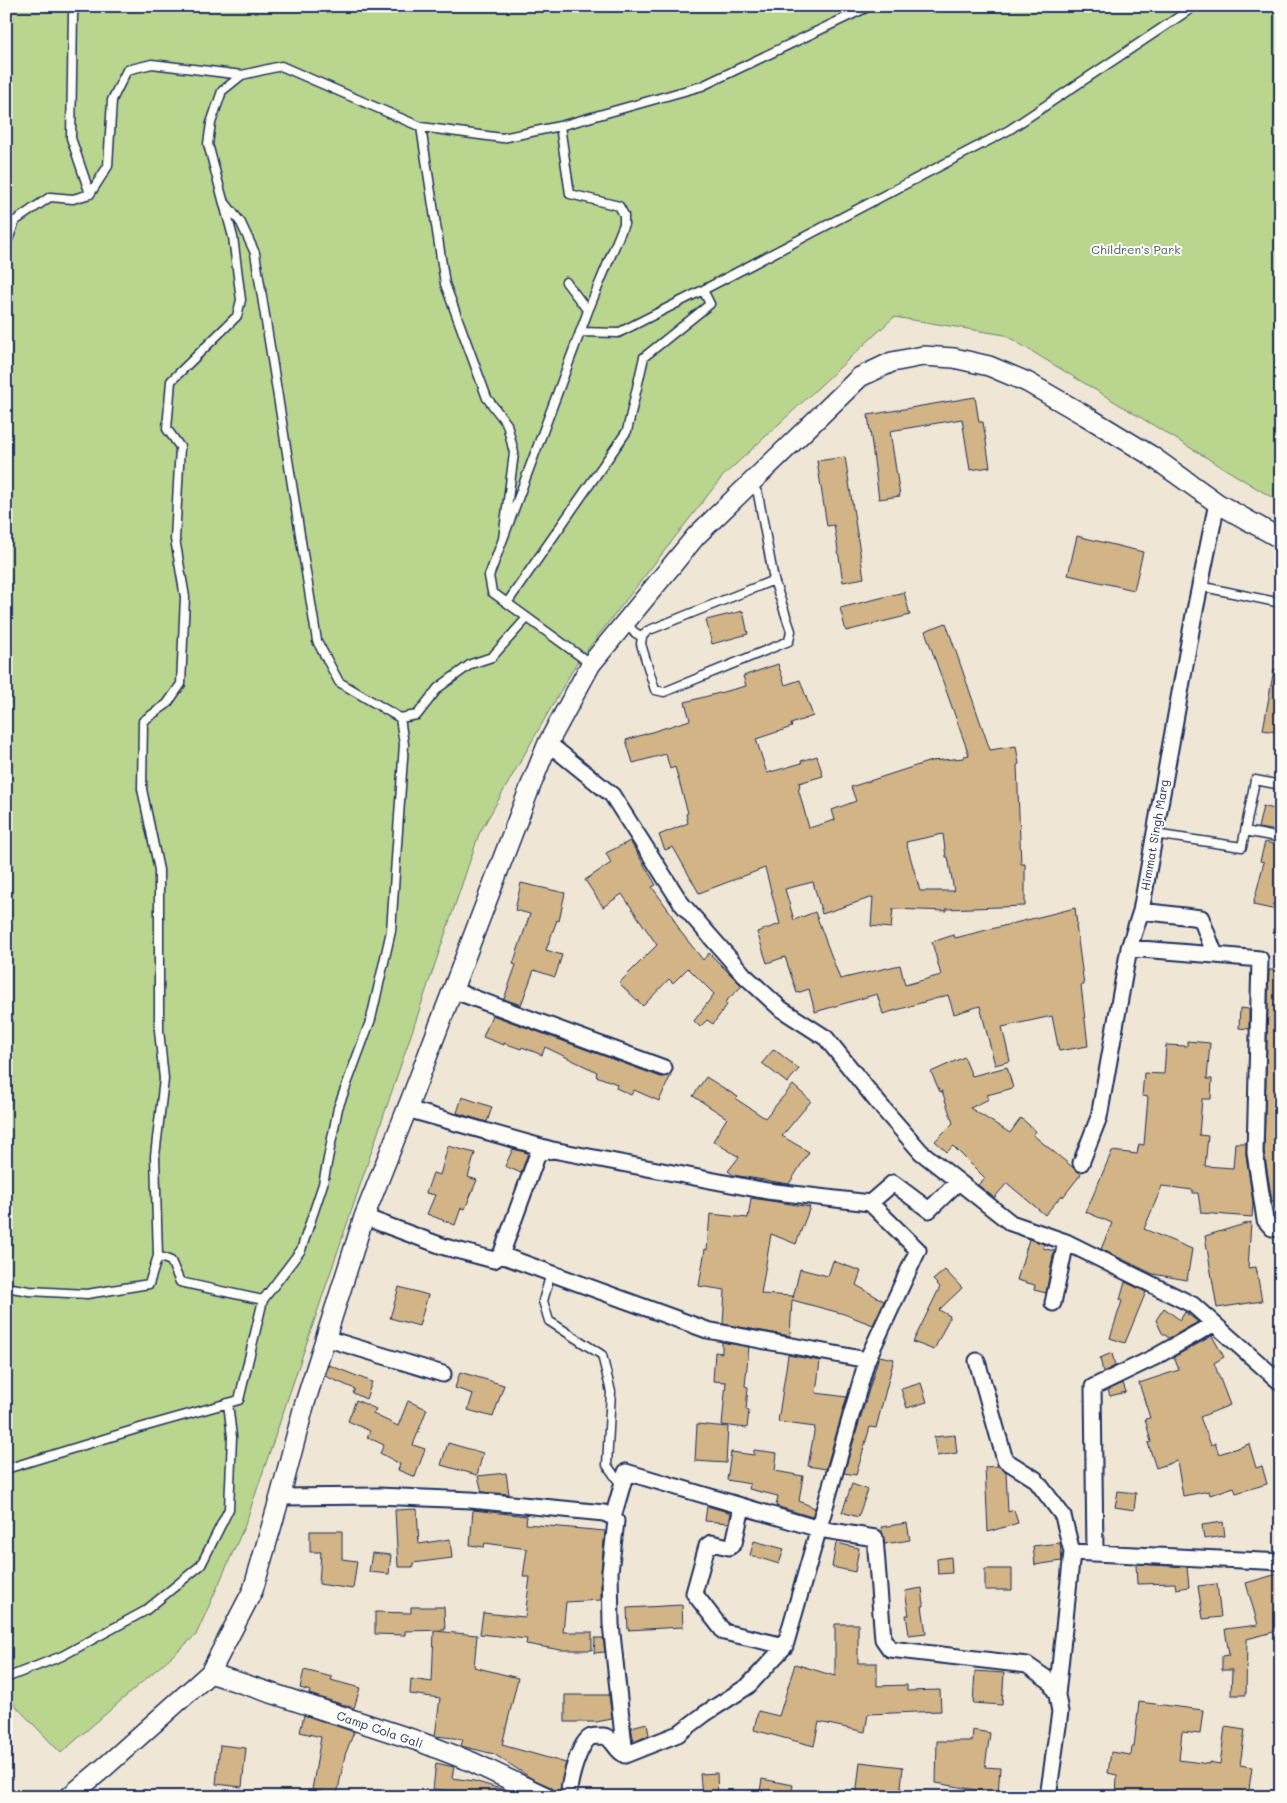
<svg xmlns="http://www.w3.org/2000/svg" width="1287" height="1803" viewBox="0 0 1287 1803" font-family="Mali,sans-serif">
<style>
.green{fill:#bad58d;stroke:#6a8276}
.building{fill:#d2b486;stroke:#1b2f5e;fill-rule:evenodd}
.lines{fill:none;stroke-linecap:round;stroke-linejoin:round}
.service-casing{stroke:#1b2f5e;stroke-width:11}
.minor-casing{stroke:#1b2f5e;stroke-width:19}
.tertiary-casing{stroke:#1b2f5e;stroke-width:22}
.service{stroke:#fdfcf7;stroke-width:8}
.minor{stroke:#fdfcf7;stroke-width:15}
.tertiary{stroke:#fdfcf7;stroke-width:19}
.labels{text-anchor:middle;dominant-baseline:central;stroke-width:4;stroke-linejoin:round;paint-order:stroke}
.park-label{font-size:12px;fill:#43586a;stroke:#fdfcf7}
.street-label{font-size:12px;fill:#1b2f5e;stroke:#fdfcf7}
</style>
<rect width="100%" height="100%" fill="#f0e6d5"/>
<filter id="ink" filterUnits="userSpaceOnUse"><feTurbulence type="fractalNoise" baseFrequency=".02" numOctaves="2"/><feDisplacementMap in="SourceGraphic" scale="10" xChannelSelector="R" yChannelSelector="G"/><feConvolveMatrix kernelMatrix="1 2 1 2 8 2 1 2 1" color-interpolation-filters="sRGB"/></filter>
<g filter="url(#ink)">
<path class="green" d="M6,6H1281V503L1005,335L894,317L722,477L576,664L479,834L245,1525L196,1635L61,1753L6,1696Z"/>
<path class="building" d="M975,397L979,422H983L990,467L970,470L962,419L890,431L900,496L879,499L868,415Z
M845,457L864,578L843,582L834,525L827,526L817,461Z
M1077,536L1143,552L1134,590L1068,575Z
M904,592L910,615L846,631L840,608Z
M743,611L748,634L712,644L706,620Z
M946,623L990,750L1016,746L1019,764L1017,765L1021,864H1025V906L946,909L947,911L893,909L891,928L871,926L873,897L822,914L813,882L785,889L794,920L815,912L840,979L900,965L905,985L941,975L932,942L954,935L955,938L1075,908L1077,925H1076L1084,985H1081L1088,1046L1059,1051L1052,1016L1002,1027L1010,1061L995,1065L980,1006L954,1014L948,995L883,1014L877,994L815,1012L809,989L797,993L785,957L767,963L757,932L780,924L765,868L699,893L673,847L665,850L659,835L688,823L686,814L688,813L675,767L670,769L666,754L633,763L626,740L690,720L685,702L746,686L743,676L778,664L785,685L800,680L813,716L791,724L792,727L756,739L767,773L802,763L801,761L817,756L823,776L799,783L800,788H798L809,828L835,820L832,810L856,801L851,787L931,761L964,758V756L969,755L925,631ZM943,834L946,857H948L954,891H920L906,842Z
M1274,669L1281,670V733L1263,730Z
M1263,806L1281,811L1277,831L1258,828Z
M630,841L656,885L652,887L670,912L680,931L703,960L709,953L742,986L725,1002L727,1005L713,1024L707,1020L700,1027L694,1021L714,994L688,968L673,983L669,979L643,1006L619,983L657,945L622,894L603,907L585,880L611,863L606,853Z
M1265,842L1281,846V911L1253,905L1264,862L1260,861Z
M521,883L565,893L559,921L557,920L546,950L562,955L555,977L534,970L521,1005L504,999L516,965L513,964L530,914L515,910Z
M1269,970H1281L1280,1202L1272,1201L1264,1152Z
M1240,1008L1249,1009V1029L1239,1028Z
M492,1015L661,1077L671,1075L659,1101L634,1090L631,1095L616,1088L617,1084L596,1076L597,1072L545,1047L542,1055L522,1047L521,1049L504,1043V1045L483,1037Z
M1187,1041L1210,1043L1207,1079H1212L1211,1099H1202L1199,1135L1208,1136L1205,1166L1233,1168L1235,1143H1246V1154L1253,1203L1252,1217L1201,1213L1198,1193H1193V1190L1162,1186L1144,1229L1192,1249L1187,1280L1153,1274L1101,1249L1112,1223L1086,1212L1112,1151L1137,1154L1139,1144L1144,1145L1148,1097L1142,1096L1144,1073L1164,1074L1166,1045L1187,1046Z
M774,1049L799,1069L787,1083L762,1063Z
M964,1057L972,1076L1007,1067L1013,1088L987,1095L989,1099L970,1108L1010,1133L1021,1118L1036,1131L1033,1135L1081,1174L1063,1197L1062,1195L1045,1215L1007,1183L994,1198L978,1185L985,1178L953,1146L947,1152L935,1141L953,1123L942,1091L940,1092L931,1072Z
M706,1077L738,1097L736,1099L765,1118L793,1085L811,1101L782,1136L809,1152L789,1184L733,1175L728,1171L739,1157L713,1141L727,1118L693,1096Z
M462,1097L492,1107L487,1122L457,1113Z
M448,1146L475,1153L468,1177L477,1180L465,1209L461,1208L455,1225L427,1214L435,1195L426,1193L433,1173L440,1175Z
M513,1149L528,1153L521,1173L505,1166Z
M751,1198L810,1207L796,1244L771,1234L761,1294L793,1296V1298L800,1269L828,1276L833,1261L861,1271L856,1285L884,1301L873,1325L844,1314L792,1300L790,1336L723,1324L725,1290L699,1286L705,1249L707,1250L710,1214L748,1218Z
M1251,1222L1248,1268L1256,1267L1262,1301L1217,1308L1205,1236Z
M1029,1239L1044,1244L1043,1248L1054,1251L1046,1293L1034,1290L1035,1285L1017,1280Z
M945,1270L962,1288L939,1310L950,1316L934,1350L913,1342L940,1287L933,1280Z
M1125,1282L1146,1292L1125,1343L1110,1338L1122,1301L1120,1300Z
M399,1287L428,1295L419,1326L390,1318Z
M1164,1308L1180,1320L1185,1312L1198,1322L1169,1338L1162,1333L1156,1320Z
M1212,1336L1224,1357L1214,1363L1230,1405L1200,1417L1211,1445L1215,1443L1219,1454L1249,1444L1256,1468L1262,1466L1267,1484L1236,1493L1234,1487L1210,1495L1209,1491L1183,1496L1177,1461L1156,1468L1148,1443L1151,1442L1145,1419L1150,1418L1139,1383L1179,1370L1174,1357Z
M722,1342L749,1347L745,1386L748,1387L746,1410H749L747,1428L722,1425L726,1382L713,1381L715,1352L722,1353Z
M1112,1353L1115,1366L1103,1372L1100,1358Z
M788,1355L820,1361L816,1393L847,1397L826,1469L808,1466L815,1427L778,1422Z
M879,1356L894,1359L876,1428L870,1427L856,1475L844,1473Z
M329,1365L372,1382L366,1399L353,1393L355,1389L325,1376Z
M460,1372L504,1385L493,1417L468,1410L473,1394L455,1388Z
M921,1383L927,1402L907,1408L901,1389Z
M1123,1383L1126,1392L1110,1396L1108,1390Z
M356,1400L376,1409L373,1414L398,1426L408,1401L427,1409L413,1445L425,1449L415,1477L398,1470L400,1464L380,1453L384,1445L367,1437L370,1431L348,1421Z
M697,1424L728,1427L726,1463L695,1461Z
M955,1435L957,1453L937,1456L934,1437Z
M448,1443L483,1453L477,1475L441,1465Z
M754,1450L777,1453L775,1471L803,1476L799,1501L815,1508L812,1517L776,1506L778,1496L749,1489L750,1484L727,1480L731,1452L754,1455Z
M999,1466L1006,1472L1008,1512L1014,1510L1018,1523L988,1532L985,1467Z
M506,1473L509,1494L482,1492L478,1476Z
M852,1484L868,1490L858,1517L842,1512Z
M1118,1491L1136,1493L1134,1510L1115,1507Z
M707,1506L731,1513L729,1523L705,1521Z
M417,1509L419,1544L450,1539L452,1558L413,1563V1567H398L395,1510Z
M473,1510L527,1516L526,1524L605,1531L601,1571V1600L566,1602L563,1632H592V1650H561L526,1644L527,1639L480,1634L483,1613L525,1617L530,1577H523L527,1549L485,1543L484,1547L470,1545Z
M1223,1522L1225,1536L1204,1539L1202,1525Z
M907,1523L910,1540L885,1544L881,1527Z
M310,1531H342V1559L357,1561L353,1589L319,1584L321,1552H310Z
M754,1541L784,1549L779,1564L750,1555Z
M836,1543L859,1548L855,1572L832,1567Z
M1060,1543L1062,1561L1035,1565L1033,1546Z
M372,1553L391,1555L389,1574L369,1572Z
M951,1557L952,1573L938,1574L937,1559Z
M1136,1564L1187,1567L1189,1587L1176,1589L1175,1583L1137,1584Z
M985,1569H1012V1590H985Z
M1281,1573V1630L1247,1639L1246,1695H1231L1232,1670H1222V1656L1229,1655L1225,1629L1258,1625L1246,1583Z
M1217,1584L1221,1617L1203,1619L1198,1586Z
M922,1588L924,1606H922L926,1633L909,1635L906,1615H909L905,1591Z
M682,1605L683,1627L628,1630L627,1608Z
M411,1607H444L445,1630L405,1631V1635L375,1634V1612L411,1613Z
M835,1624H858V1663H877V1686L907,1685V1691L940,1690L941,1711L868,1714L865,1732L819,1722L814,1746L754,1730L758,1711L779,1716L795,1664L835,1676Z
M434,1631L477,1635L474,1667L518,1678L502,1745L566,1763L560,1796L551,1787L531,1778L494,1754L461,1746L463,1739L435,1736L440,1698L410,1694L411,1679L432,1682Z
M595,1638H603L605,1652L594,1653Z
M304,1670L332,1677L331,1680L360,1688L354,1708L309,1694L310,1691L300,1688Z
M975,1671L1004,1673L1002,1705L973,1703Z
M565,1695H609L612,1719L596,1722H565Z
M1139,1702L1203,1710L1200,1734L1182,1732L1179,1760L1209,1764V1762L1220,1764L1225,1727L1245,1730L1240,1765L1252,1767L1248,1797H1196L1164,1792V1797H1116L1117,1775L1108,1773L1111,1752L1131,1755L1132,1747H1134Z
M304,1715L354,1732L345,1755L337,1795L312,1790L321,1737L300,1732Z
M647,1723L649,1735L634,1742L631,1727Z
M973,1730L990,1733L985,1767L1000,1768L998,1794L982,1792V1791L936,1783L937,1741H972Z
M220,1745L246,1748L242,1787L216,1784Z
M860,1762L903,1767L900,1797H856Z
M436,1763L454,1767L452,1778L474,1781L504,1790L516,1795V1797H461V1792L433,1789Z
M717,1773L718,1797H702L700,1774Z
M762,1779L793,1785L791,1797H759Z"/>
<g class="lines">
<defs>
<path id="service" d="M242,75L222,91L211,123L208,144L223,200L241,223L255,253L317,641L339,682L400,718L417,715L438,688L471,664L492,657L527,618
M560,126L702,86L870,6
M90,194L108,166L112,100L127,70L152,64L242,75L281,66L421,127
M223,200L233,237L241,300L237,316L171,381L167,429L180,447L175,539L185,597L181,684L167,704L143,721L142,789L159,870V1030L164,1079L155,1156L158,1256L171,1261L180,1282L263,1300L301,1250L323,1184L338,1108L371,1019L391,931L404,744L400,718
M6,245L15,221L50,197L73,199L90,194L71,138L73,14L76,6
M566,282L588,311
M580,332L618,333L703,290L1009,130L1195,6
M751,482L758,494L774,580L791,631L789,641L664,692L655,690L641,644L642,637L647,631L774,580
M503,539L514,453L507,424L487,398L445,284L421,127L502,138L560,126L570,194L619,206L624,215V224L588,311L503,539L489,576L492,592L591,664
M1199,586L1281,603
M507,603L627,431L644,357L710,304L703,290
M625,622L634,632L642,637
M1245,831L1281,838
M1154,834L1242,847L1255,780L1281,785
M551,1273L543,1301L549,1321L602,1355L611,1392L607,1465L621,1485
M6,1287L29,1291L87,1294L149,1284L158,1256
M6,1469L143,1427L239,1400L263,1300
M6,1678L62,1656L145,1611L201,1565L229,1509L232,1437L228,1403"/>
<path id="minor" d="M548,743L612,795L681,903L744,975L781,1009L826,1038L879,1104L921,1152L1011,1223L1066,1242L1193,1305L1281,1383
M1141,911L1201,918L1215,955L1260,959L1255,1153L1265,1220L1272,1228L1281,1229
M1129,948L1215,955
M452,990L664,1068
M407,1109L552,1150
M1081,1163L1099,1117L1129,948L1141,911L1193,620L1217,503
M870,1203L893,1183L929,1210L957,1183
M364,1217L445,1247L494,1260L501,1255L537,1156L541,1152L553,1150L767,1191L870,1203L918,1250L867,1360
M1053,1303L1066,1242
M325,1338L443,1374
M977,1361L1005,1460L1035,1479L1063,1516L1072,1552L1057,1695
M280,1497L378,1496L471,1500L604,1513L613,1517L616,1521L610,1572L611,1624L625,1755L678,1734L706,1713L748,1686L785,1646L867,1360L707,1330L501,1255
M742,1507L734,1543L729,1547L711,1543L707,1546L694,1593L724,1632L785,1646
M613,1517L626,1472L819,1529L875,1538L883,1639L890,1649L1027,1665L1050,1681L1057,1695L1060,1712L1048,1797
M1072,1552L1281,1562
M1095,1553L1093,1387L1155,1357L1213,1324
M569,1797C568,1784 579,1742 591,1737C594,1736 600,1736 603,1736C613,1737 615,1751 625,1755"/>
<path id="tertiary" d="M210,1673L418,1741L472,1762L546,1797
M69,1797L106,1766L210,1673L253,1590L280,1497L304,1406L364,1217L411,1099L529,790L548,743L591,664L696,536L860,377L892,362L923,356L954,358L989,366L1027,382L1086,416L1150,455L1217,503L1281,539"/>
</defs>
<use href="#service" class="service-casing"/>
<use href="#minor" class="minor-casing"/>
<use href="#tertiary" class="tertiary-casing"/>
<use href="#service" class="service"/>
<use href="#minor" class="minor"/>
<use href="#tertiary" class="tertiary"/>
</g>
</g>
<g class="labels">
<g class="park-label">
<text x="1136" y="249">Children's Park</text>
</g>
<g class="street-label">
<text transform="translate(1154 835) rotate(-80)">Himmat Singh Marg</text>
<text transform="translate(380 1729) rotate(19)">Camp Cola Gali</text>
</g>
</g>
<rect width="1287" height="1803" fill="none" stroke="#fdfcf7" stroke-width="25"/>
<rect x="12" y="12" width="1262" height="1778" fill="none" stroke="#1b2f5e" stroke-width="2" filter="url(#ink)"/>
</svg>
